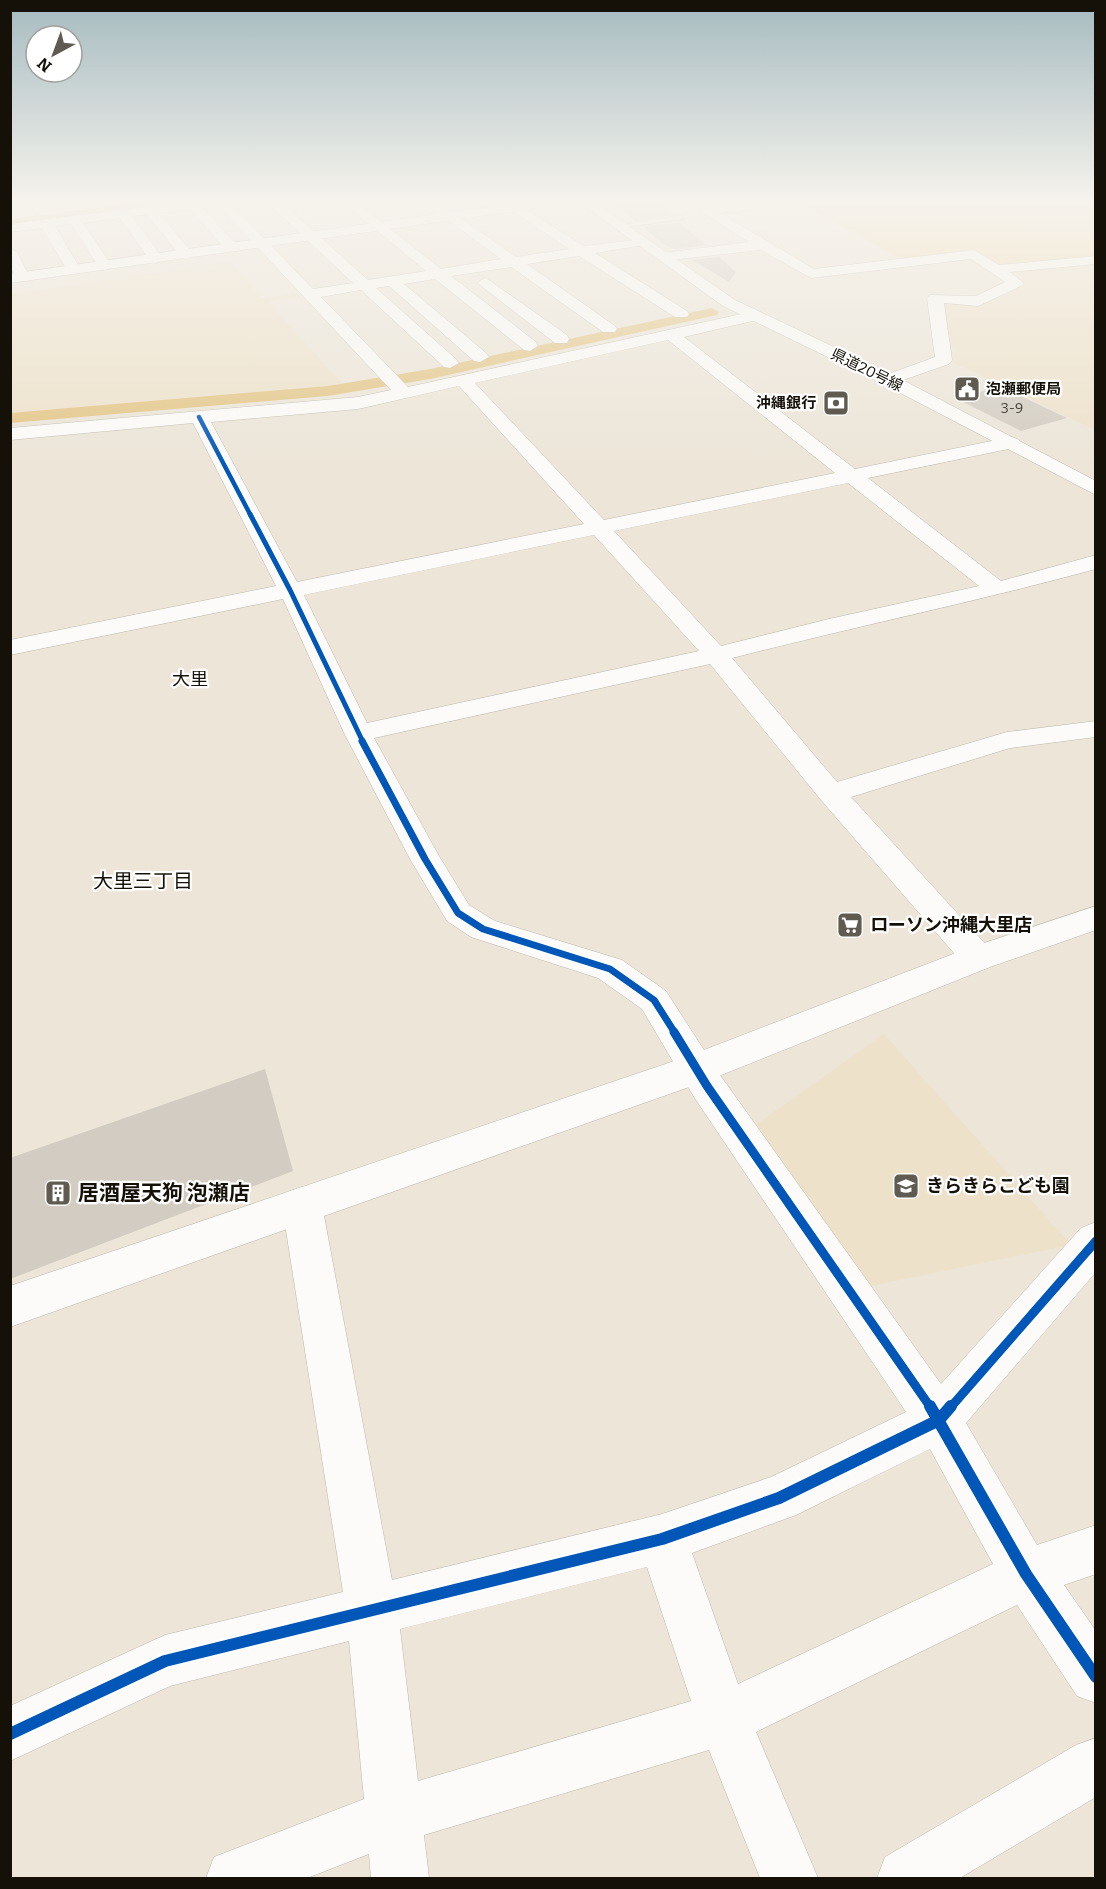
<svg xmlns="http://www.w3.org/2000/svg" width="1106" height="1889" viewBox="0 0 1106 1889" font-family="Bitter,'Noto Sans JP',serif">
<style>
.built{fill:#ede1ca}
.green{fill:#f1dbae}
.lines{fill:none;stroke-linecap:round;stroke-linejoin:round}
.canal{fill:#e3c585;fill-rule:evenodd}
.building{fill:#d2ccc2}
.lane-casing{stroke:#bdb8ae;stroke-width:2}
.street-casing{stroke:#bdb8ae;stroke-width:1}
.secondary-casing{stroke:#bdb8ae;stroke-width:1}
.lane{fill:#fcfbf9;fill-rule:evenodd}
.street{fill:#fcfbf9;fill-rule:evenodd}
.secondary{fill:#fcfbf9;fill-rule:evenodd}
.cycleway-far4-casing{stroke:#fff;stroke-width:7}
.cycleway-far3-casing{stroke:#fff;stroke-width:8}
.cycleway-far2-casing{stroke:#fff;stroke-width:10}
.cycleway-far1-casing{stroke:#fff;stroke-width:13}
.cycleway-casing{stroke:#fff;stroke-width:16}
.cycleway-far4{stroke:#0057b8;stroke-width:4.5}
.cycleway-far3{stroke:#0057b8;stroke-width:5}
.cycleway-far2{stroke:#0057b8;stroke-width:7}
.cycleway-far1{stroke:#0057b8;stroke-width:9}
.cycleway{stroke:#0057b8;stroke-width:12}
.labels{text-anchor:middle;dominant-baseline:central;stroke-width:4.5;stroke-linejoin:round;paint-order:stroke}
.far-number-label{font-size:14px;fill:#464238}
.far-street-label{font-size:15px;fill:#151108;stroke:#fff}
.far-poi-label{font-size:15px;font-weight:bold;fill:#151108;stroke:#fff;text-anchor:start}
.far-quarter-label{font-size:18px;fill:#151108;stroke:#fff}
.poi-label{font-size:18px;font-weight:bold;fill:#151108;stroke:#fff;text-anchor:start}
.neighbourhood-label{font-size:20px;fill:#151108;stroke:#fff}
.near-poi-label{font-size:21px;font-weight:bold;fill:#151108;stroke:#fff;text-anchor:start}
</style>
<rect width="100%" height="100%" fill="#ece5d8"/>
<path class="built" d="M231,262L262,298L300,293L301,297L268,302L343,385L11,416V291L13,294Z
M1095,263V430L948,360L956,350L950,343L941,300L981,303L1023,284L1007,271Z
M884,1034L1071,1245L865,1287L753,1127Z"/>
<path class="green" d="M823,202H1080L1095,209V258L1001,266L975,251L901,259L800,203Z"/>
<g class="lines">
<path class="canal" d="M146,202H181L175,206L10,227V219Z
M712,308L719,312L717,315L430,379L328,396L10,423V413L328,386L430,369Z"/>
</g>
<path class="building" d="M612,202H655L672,215L635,221Z
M679,222L706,245L675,249L663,244L643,227Z
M719,257L736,272L729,282L692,260Z
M1000,386L1067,418L1021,431L957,399Z
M265,1069L293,1171L10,1279V1158Z"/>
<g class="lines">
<defs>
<path id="lane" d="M681,216L683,219L617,228L614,226Z"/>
<path id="street" d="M183,202H229L313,289L353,283L267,202H281L368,280L426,271L342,202H356L441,269L501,259L423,202H438L516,257L569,249L499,202H514L584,246L644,239V245L595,253L687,311L689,314L687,317H675L579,256L527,264L615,326L617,329L615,332H603L511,267L451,276L536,342L538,346L530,351L524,350L435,279L404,284L486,353L489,357L480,362L474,361L389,286L376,288L456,359L459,363L450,368L444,367L361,290L321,297L408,387L755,311L761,313L763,316L761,319L684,337L855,469L1011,437L1018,439L1021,443L1018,447L868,478L1001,581L1096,555V569C975,602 853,627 732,658L837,782L1007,732L1096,721V737L1010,748L851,797L990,949L995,958L990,967L978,971L966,967L821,800L710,664L374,738L439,856L469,905L495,921L622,960L666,991L720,1075L941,1384L1081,1228L1096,1222V1272L966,1423L1037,1545L1096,1525V1574L1064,1585L1096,1631V1703L1077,1696L1017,1605L756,1732L818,1878H760L709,1750L424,1835L429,1878H371L369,1854L307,1878H206L214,1857L364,1799L349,1641L170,1686L10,1761V1706L165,1635L343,1592L282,1205L288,1192L302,1187L316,1192L322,1205L392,1580L662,1514L771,1477L906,1412L694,1097L642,1009L598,978L471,937L447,921L410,859L344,733L283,599L10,655V640L276,586L193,423L10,440V428L358,397L391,390L218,205L202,207L237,245V251H227L190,209L159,213L194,255L187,259L182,258L147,215L132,216L163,259L156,263L151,262L120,218L83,223L112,266L105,270L100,269L71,224L55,226L81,270L74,274L67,270L42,228L10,232V224ZM668,340L835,473L604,520L475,383ZM459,386L584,524L297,582L211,422L358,409ZM848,483L979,586L829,619L721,646L614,531ZM594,535L699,651L367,723L304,595ZM930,1449L993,1564L738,1684L692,1553L796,1515ZM647,1567L691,1701L418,1781L400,1629Z
M747,202H786L780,206L720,213L814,269L974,250L999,265L1096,256V264L1010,272L1024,283L1021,286L978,306L944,303L952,360L949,364L889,385L880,380L883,376L935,357L927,298L930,295L976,296L1005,282L971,259L811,278L761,250L662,261L655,257L662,253L749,242L700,211L707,207Z
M1089,202H1096V206L1090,205Z
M10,248L17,252L30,278L28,281H18C10,270 10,261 10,248Z
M486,278L567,335L569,339L567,343H555L481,286L478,283L481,280Z
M1096,1738V1797L960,1878H877L885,1857L1076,1745Z"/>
<path id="secondary" d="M523,202H557L551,206L10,283V274Z
M579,202H594L735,300L895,376L1096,481V495L883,384L723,306Z
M1096,906V930L990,967L709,1080L10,1327V1286L683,1058L966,949Z"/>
</defs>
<use href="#lane" class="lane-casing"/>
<use href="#street" class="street-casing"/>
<use href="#secondary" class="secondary-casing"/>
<use href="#lane" class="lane"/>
<use href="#street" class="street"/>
<use href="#secondary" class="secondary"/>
<defs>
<path id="cycleway-far4" d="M199,417L251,516"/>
<path id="cycleway-far3" d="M250,514L290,590L363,742"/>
<path id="cycleway-far2" d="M362,741L425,859L458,913L483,929L610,969L654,1000L675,1033"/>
<path id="cycleway-far1" d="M674,1032L707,1086L931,1408
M950,1408L1096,1241"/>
<path id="cycleway" d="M930,1406L1026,1574L1096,1677
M10,1734L165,1661L662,1539L779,1498L939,1420L951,1406"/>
</defs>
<use href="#cycleway-far4" class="cycleway-far4-casing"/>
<use href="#cycleway-far3" class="cycleway-far3-casing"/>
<use href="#cycleway-far2" class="cycleway-far2-casing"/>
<use href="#cycleway-far1" class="cycleway-far1-casing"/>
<use href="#cycleway" class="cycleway-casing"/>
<use href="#cycleway-far4" class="cycleway-far4"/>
<use href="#cycleway-far3" class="cycleway-far3"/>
<use href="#cycleway-far2" class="cycleway-far2"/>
<use href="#cycleway-far1" class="cycleway-far1"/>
<use href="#cycleway" class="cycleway"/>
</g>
<linearGradient id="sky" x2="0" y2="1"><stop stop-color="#a6bbc0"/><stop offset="0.43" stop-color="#f6f3ed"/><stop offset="1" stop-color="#f6f3ed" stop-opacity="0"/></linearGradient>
<rect width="1106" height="467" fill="url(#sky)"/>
<defs>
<symbol id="civic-square" viewBox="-11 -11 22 22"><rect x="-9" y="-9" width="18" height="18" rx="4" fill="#605b51" stroke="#fff"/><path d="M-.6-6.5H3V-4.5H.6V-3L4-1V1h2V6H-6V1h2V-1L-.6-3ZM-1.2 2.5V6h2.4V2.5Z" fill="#fff"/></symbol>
<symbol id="bank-square" viewBox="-11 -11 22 22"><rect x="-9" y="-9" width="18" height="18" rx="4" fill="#605b51" stroke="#fff"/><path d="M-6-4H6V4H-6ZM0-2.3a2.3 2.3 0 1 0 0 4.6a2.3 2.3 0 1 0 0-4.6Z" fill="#fff"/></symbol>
<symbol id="supermarket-square" viewBox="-11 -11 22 22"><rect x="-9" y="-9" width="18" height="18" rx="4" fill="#605b51" stroke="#fff"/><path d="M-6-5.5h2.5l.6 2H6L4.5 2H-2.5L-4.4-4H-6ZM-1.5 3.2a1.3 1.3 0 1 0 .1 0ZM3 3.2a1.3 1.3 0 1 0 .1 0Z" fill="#fff"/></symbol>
<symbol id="school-square" viewBox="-11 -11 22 22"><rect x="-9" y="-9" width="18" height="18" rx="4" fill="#605b51" stroke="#fff"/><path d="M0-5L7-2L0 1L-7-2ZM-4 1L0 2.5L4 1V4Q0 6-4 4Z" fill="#fff"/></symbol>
<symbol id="building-square" viewBox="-11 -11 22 22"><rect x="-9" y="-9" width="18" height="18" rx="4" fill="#605b51" stroke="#fff"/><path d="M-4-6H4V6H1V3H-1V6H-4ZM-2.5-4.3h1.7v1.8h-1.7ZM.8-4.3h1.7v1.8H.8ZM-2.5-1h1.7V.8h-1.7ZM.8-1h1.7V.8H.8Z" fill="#fff"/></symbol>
</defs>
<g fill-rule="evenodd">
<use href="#civic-square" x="952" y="374" width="30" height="30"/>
<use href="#bank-square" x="821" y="388" width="30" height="30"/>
<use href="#supermarket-square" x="835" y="910" width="30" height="30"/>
<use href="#school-square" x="891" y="1171" width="30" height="30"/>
<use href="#building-square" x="43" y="1178" width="30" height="30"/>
</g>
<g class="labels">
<g class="far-number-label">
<text x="1012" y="408">3-9</text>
</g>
<g class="far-street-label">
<text transform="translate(867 370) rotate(26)">県道20号線</text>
</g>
<g class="far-poi-label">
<text x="986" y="389">泡瀬郵便局</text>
<text x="816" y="403" text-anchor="end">沖縄銀行</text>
</g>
<g class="far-quarter-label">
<text x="190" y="679">大里</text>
</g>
<g class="poi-label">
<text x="870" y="925">ローソン沖縄大里店</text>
<text x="926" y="1186">きらきらこども園</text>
</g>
<g class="neighbourhood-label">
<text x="143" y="881">大里三丁目</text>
</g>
<g class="near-poi-label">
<text x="78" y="1193">居酒屋天狗 泡瀬店</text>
</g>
</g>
<rect width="1106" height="1889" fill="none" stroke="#151108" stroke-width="24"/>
<g transform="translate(54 54) rotate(221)"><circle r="28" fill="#ffffff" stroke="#a1a09c" stroke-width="1.5"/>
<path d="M0-4.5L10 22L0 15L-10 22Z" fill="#605b51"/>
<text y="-9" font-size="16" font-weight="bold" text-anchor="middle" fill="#151108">N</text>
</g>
</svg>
